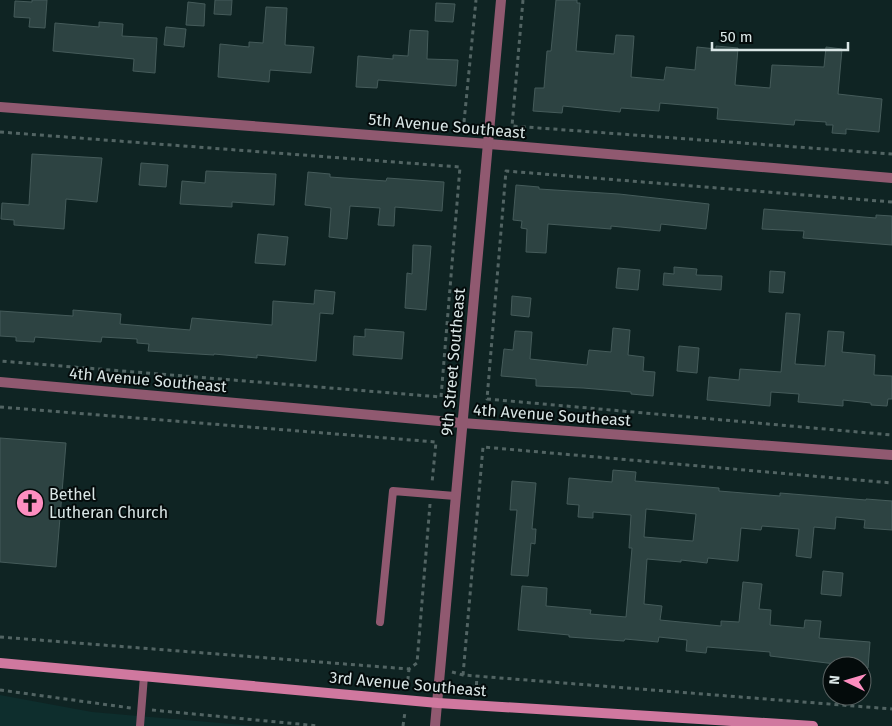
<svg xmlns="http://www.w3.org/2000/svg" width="892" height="726" viewBox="0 0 892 726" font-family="'Fira Sans',sans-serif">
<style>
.built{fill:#0e2e2d}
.building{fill:#2d4342;stroke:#455b5a;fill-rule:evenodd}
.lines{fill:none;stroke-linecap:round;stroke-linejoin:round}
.path{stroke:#526463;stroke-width:3;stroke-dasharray:4 4;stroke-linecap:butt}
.service{stroke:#905970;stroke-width:8}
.minor{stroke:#905970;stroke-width:10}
.tertiary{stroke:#905970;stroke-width:10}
.secondary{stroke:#d0789f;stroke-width:10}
.labels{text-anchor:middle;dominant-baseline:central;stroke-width:4;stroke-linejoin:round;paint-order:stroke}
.street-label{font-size:16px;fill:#dae6e6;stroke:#040b0b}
.poi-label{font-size:16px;fill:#dae6e6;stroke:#040b0b;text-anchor:start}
</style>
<rect width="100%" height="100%" fill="#0f2423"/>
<path class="built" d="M0,695L92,712L255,726H0Z"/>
<path class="building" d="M32,0H47L45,28L29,27L30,18L14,17L15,1L32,2Z
M215,0H232L231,15L214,14Z
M556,0H577V3H580L576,51L614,54L616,35L634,36L631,77L664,80L666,67L695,70L697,47L716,49V46L738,48L735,85L770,88L772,65L824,67L826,47L842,49L838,94L882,99L879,132L846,129V134L832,133L833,125H826V122L795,120L794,125L717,119L718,108L660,103L659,111L621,108L620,112L563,106L562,113L533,111L535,88H544L547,51H551Z
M188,2L205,4L204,26L186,25Z
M436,3L455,4L453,22L435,21Z
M266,7L287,8L285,45L314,47L311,73L270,70L269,82L218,77L220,44L249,47V42L263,43Z
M99,22L123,24L122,36L157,38L155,73L133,71L134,59L53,51L55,23L99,27Z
M166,27L186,29L184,47L164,45Z
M410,30L428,31L427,59L458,60L456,86L378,80L377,88L356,87L358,56L393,59V55L408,56Z
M32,154L102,158L97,202L66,199L64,229L14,225V220L1,219L2,203L29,205Z
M141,163L168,165L166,187L139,185Z
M206,171L276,174L274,205L232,202V207L180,204L182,181L205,183Z
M308,172L330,174V177L386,181L387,178L444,182L442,211L395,207L394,226L378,225L380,208L350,206L347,239L329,237L331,208L305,205Z
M516,185L539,187V189L619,194L709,204L706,229L661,224L660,231L611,226V229L548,224L546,253L526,252L527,229L521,228L522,221L513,220Z
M764,209L876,218V215L892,216V245L803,238L804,231L762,229Z
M258,234L288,237L285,265L255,263Z
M413,245L431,246L426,310L405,308L407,273L412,274Z
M674,267L697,269L696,275L722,276L721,290L663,285L664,273L674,274Z
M618,268L640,270L638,290L616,288Z
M770,271L785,272L783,293L769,292Z
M315,290L335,292L333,314L320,313L316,361L257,355V358L214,354V355L148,351L149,344L137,343V339L102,337L101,342L35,337L34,342L16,341V337L0,336V311L73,316V310L121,314L120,324L190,330L192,318L272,325L273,301L314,304Z
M512,296L531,298L529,317L511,315Z
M786,313L800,314L795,364L825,366L828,331L844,332L842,352L875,355L874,375L892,376V399H888L887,406L871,405V403L843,400V406L798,402L799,394L771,392L770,406L707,400L709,377L739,380L740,369L781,372Z
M613,328L630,330L628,355L644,357L643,371L655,372L653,396L631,394V392L583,388L536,386V379L501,376L504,349L513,350L515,331L532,332L530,359L587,365L589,350L611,352Z
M365,329L404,332L402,359L353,355L354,336L365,337Z
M679,346L699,348L697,373L677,371Z
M0,438L66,443L56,567L0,562Z
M613,470L636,472L635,481L719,488V491L780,496V493L866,500V499L892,501V530L864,528L865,520L836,517L835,529L814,527L811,558L796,556L799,529L762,526L761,530L741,528L738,561L708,558L707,563L681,560V562L647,559L644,604L662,606L660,620L721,626V621L739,622L743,582L762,584L759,609L771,610L770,625L804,628L805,620L821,621L819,638L870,642L868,668L770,656V652L707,647L706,653L686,651L687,640L659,637L658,642L625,639L624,641L569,637V635L518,630L522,586L547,588L546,606L591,610L590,614L626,617L632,548H629L631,515L593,512V518L578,517L579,505L567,504L569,478L612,482ZM646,509L696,514L693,541L644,537Z
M512,481L536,483L532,529H536L535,544L531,543L528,576L511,575L517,510H510Z
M823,571L843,573L841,596L821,594Z"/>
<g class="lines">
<path class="path" d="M523,0L512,126L892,154
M464,122L476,0
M0,132L460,167L441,397L0,361
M892,202L506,171L487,399L892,435
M0,407L436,442L432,483
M0,637L409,669L417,663L430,504
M452,672L463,675L892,709
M463,675L483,447L892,483
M407,688L409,669
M0,690L131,708
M476,693L477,675
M152,710L319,726
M403,726L405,712"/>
<path class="service" d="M380,622L393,491L455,496
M140,726L144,676"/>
<path class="minor" d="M0,107L489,144L892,178
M0,382L462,423L892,455"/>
<path class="tertiary" d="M435,726L501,0"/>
<path class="secondary" d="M0,663L438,703L813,726"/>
</g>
<defs>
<symbol id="church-disc" viewBox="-11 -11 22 22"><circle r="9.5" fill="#fd8ec0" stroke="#040b0b"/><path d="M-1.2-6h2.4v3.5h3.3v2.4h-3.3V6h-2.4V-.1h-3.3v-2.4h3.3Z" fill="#111"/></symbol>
</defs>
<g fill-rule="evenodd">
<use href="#church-disc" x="14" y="487" width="32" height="32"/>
</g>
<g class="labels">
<g class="street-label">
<text transform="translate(447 126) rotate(5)">5th Avenue Southeast</text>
<text transform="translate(453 362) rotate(-85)">9th Street Southeast</text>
<text transform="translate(148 380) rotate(5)">4th Avenue Southeast</text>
<text transform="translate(552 415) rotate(4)">4th Avenue Southeast</text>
<text transform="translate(408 684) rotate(5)">3rd Avenue Southeast</text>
</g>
<g class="poi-label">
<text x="49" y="494">Bethel<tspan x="49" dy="18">Lutheran Church</tspan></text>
</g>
</g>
<g transform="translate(847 681) rotate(275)"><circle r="24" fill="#040b0b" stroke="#5a6363"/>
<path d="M0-4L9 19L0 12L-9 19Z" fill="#fd8ec0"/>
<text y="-8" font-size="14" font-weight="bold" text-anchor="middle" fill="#dae6e6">N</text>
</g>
<path d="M712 42v8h136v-8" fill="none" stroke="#dae6e6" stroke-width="2.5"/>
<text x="720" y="42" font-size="15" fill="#dae6e6" stroke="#040b0b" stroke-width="4" paint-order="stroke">50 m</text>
</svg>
